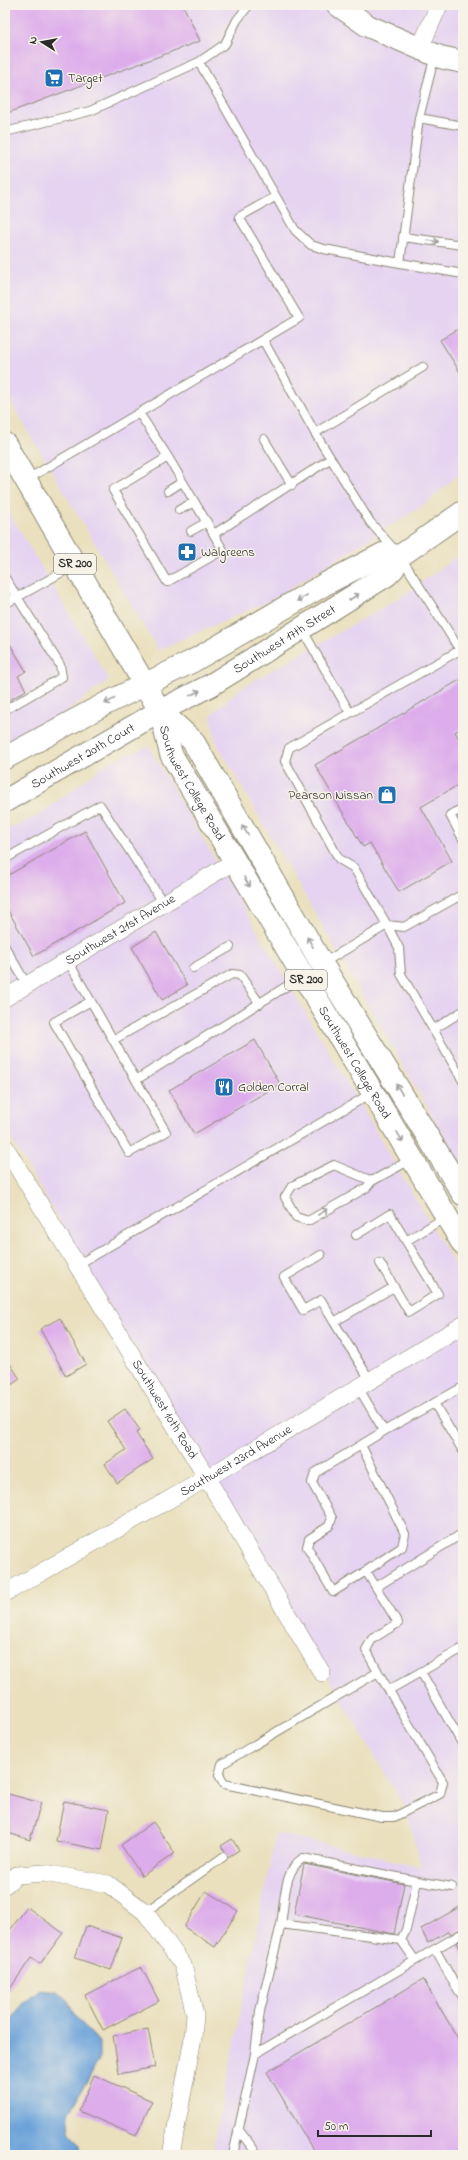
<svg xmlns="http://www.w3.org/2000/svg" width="468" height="2160" viewBox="0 0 468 2160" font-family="'Indie Flower',sans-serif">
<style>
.built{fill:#e5d3f1}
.water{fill:#6ba2d9;stroke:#4b6682}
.building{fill:#ddadeb}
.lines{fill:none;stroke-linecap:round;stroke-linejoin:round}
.service-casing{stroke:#8a8674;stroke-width:10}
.minor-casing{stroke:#8a8674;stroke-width:18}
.secondary-casing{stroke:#8a8674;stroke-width:24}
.primary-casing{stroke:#8a8674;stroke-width:24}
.service{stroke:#fff;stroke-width:8}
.minor{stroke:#fff;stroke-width:17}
.secondary{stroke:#fff;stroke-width:22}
.primary{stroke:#fff;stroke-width:22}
.oneway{stroke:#a0a0a0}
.labels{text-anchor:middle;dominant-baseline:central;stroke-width:3;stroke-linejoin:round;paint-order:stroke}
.shield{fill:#f7f3e8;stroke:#686764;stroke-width:1}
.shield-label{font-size:12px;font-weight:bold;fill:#2b2b2b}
.poi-label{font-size:13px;fill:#2b2b2b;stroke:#f7f3e8;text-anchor:start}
.street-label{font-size:13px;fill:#2b2b2b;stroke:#f7f3e8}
</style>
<rect width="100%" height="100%" fill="#f7f3e8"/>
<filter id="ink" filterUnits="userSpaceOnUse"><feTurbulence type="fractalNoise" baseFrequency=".025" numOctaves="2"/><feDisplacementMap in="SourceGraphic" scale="8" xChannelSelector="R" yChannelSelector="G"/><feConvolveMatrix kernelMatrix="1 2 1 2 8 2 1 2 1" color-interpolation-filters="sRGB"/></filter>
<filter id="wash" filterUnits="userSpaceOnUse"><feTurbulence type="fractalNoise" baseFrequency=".012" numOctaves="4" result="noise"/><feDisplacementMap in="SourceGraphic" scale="16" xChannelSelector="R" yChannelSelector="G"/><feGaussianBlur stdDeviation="0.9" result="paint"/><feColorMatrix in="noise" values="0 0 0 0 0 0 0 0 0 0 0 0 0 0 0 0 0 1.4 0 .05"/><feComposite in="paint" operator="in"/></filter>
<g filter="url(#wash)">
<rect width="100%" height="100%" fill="#eae0be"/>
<path class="built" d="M5,5H324L364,33L463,70V471L424,505L271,600L158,650L5,392Z
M351,5H463V54L443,49L372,20Z
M5,506L109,680L48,725L5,748Z
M463,552V1169L216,742L211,715L241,688L400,598Z
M148,746L463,1279V2155H212L276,1833L422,1867L404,1806L5,1128V830L38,816L109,762Z"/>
<path class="water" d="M41,1989L57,1991L68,2001L76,2017L99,2042V2060L68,2114L71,2133L80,2145L81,2155H5V2073L8,2072L11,2055L5,2043L6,2027L23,2004Z"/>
<g id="blocks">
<path class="building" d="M5,5H183L200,41L5,114Z
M463,326V377L440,340Z
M5,636L26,671L18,676L26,690L5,703Z
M463,678V727L455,732L463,745V782L421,807L452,861L399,892L370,843L363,847L315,765Z
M85,831L125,903L34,956L5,905V877Z
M156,932L187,985L162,1000L132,947Z
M255,1040L280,1084L194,1134L169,1090Z
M60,1318L86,1364L66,1376L40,1329Z
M5,1356L20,1379L5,1389Z
M125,1409L140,1430L136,1433L153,1459L117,1483L105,1464L126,1450L107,1421Z
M5,1793L41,1803L30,1840L5,1832Z
M64,1801L109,1810L102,1850L56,1841Z
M153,1822L175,1853L142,1876L121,1845Z
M232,1839L239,1850L228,1857L221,1846Z
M304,1864L404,1884L394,1934L294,1914Z
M206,1891L238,1911L215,1947L184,1927Z
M463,1905V1928L451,1934L449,1931L428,1943L421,1929Z
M27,1907L63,1933L40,1964L31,1958L5,1996V1937Z
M86,1926L122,1938L111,1970L75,1958Z
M463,1939V1956L456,1943Z
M141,1967L159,2001L103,2030L85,1995Z
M423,1979L463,2047V2147L450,2155H316L267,2072Z
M148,2029L155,2067L119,2074L113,2036Z
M94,2075L152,2101L136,2136L79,2111Z"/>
</g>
</g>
<g filter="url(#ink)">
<use href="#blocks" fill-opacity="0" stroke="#8a8674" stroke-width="1"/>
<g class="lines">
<defs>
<path id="service" d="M435,55L419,118L400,263L463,274
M199,62L295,230L311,245L324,249L400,263
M419,118L463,126
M5,132L90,111L199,62L225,44L237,20L249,5
M403,237L463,245
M263,340L315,433L370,522L400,556L460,650H463
M139,413L168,457L223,550L167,582L113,490L168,457
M315,433L423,367
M264,439L292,485
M26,480L299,318L239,217L275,197
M168,491L182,482
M179,510L194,502
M191,531L207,522
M214,534L330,459
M5,578L60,665L62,677L5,710
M5,604L75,565
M302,629L350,713
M460,650L289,748L285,761L339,859L354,868L387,925L399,948L401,974L463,1081
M463,808L450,815L463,839
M5,859L100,805L164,904
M5,947L27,985
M68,961L136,1080L303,976
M323,963L387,925L404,927L463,894
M193,968L230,947
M91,1001L54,1022L129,1153L166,1132L136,1080
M434,1029L463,1011
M113,1040L232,974L240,975L260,1004
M451,1173L463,1165
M372,1181L366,1188L308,1221L296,1217L285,1197L292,1186L334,1165L372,1181L412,1159
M356,1235L390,1214L406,1241
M321,1255L284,1277L303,1310L321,1300L334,1322L394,1287
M380,1263L409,1312L438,1294L406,1241L446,1217
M77,1265L372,1093
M334,1322L370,1380
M358,1387L384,1431L463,1387
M434,1403L463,1451
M361,1445L405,1534L402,1547L366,1571
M376,1587L460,1535L463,1539
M378,1672L443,1782L440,1794L394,1817H382L224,1784L219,1775L222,1764L378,1672L366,1650L372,1639L398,1623L366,1571L333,1592L307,1547L309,1539L329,1526L332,1518L312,1483L315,1473L384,1431
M421,1672L463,1745
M389,1690L463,1648
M417,1881L452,1887
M145,1912L223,1857
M281,1924C285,1903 283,1870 303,1858L417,1881L406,1930L401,1940
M415,1960L401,1940L281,1924L260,2011L255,2054L435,1949
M463,1981L455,1985L463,1997
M455,1985L435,1949L463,1933
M238,2129L258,2155
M233,2155L255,2054"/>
<g id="minor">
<path d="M420,48L439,5"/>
<path id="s1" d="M5,998L235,861"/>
<path id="s2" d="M5,1147L207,1478L322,1673"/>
<path id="s3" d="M5,1593L207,1478L463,1325"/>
<path d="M5,1885L17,1875L44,1873L108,1884L145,1912L183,1965L195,2015L193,2038L171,2155"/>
</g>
<g id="secondary">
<path d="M338,5L368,26L440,57L463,62"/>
<path d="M5,758L105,704L193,661L327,583L383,554L400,556"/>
<path id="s4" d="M5,801L160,711L211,685L387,575L393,569L400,556L463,512"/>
</g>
<g id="primary">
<path id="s5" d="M5,444L160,711L171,754L463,1244"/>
<path d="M160,711L193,741L322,964L463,1194"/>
</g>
</defs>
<use href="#service" class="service-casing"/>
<use href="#minor" class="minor-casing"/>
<use href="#secondary" class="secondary-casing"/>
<use href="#primary" class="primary-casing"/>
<use href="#service" class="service"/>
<use href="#minor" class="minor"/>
<use href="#secondary" class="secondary"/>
<use href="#primary" class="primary"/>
</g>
<defs><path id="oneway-shaft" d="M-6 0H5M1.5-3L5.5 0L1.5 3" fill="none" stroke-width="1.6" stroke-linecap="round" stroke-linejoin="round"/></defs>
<g class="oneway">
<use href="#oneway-shaft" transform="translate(433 241) rotate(8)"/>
<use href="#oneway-shaft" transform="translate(354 597) rotate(-33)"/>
<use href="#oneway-shaft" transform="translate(302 598) rotate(150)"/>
<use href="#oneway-shaft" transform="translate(195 693) rotate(-27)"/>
<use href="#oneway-shaft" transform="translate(110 701) rotate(154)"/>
<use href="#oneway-shaft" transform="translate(245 830) rotate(-120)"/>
<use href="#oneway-shaft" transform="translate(247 882) rotate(59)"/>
<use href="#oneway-shaft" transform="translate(310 942) rotate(-120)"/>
<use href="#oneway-shaft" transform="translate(399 1089) rotate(-121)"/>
<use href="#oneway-shaft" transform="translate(400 1137) rotate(59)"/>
<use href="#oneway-shaft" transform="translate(323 1212) rotate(-30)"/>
</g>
</g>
<defs>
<symbol id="supermarket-square" viewBox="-11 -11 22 22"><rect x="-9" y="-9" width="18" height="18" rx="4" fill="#1f6fb2" stroke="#f7f3e8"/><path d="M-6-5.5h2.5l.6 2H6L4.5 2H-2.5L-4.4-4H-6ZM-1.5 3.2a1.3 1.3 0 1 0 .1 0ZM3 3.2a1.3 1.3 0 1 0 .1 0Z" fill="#fff"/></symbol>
<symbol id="pharmacy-square" viewBox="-11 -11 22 22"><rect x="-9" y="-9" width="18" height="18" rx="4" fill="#1f6fb2" stroke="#f7f3e8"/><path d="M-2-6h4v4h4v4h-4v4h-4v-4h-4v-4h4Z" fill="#fff"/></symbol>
<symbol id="shop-square" viewBox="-11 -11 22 22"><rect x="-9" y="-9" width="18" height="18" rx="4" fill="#1f6fb2" stroke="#f7f3e8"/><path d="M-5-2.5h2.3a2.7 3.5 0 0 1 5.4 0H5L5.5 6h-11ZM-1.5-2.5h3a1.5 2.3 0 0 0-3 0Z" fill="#fff"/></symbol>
<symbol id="restaurant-square" viewBox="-11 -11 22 22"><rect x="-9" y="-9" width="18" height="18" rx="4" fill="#1f6fb2" stroke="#f7f3e8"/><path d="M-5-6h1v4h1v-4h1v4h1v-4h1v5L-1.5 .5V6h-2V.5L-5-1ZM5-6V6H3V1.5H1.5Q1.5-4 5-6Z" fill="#fff"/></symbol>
</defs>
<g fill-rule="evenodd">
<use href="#supermarket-square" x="43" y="67" width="22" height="22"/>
<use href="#pharmacy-square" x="176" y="541" width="22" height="22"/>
<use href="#shop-square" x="376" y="784" width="22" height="22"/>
<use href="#restaurant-square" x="213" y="1076" width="22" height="22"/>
</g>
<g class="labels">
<g class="shield">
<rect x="54" y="554" width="42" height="20" rx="3"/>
<rect x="285" y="970" width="42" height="20" rx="3"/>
</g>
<g class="shield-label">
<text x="75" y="564">SR 200</text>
<text x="306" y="980">SR 200</text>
</g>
<g class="poi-label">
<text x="68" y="78">Target</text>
<text x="201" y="552">Walgreens</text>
<text x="373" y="795" text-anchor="end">Pearson Nissan</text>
<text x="238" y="1087">Golden Corral</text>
</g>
<g class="street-label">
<text stroke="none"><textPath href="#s4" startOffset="323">Southwest 17th Street</textPath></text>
<text stroke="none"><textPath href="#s4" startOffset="90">Southwest 20th Court</textPath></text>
<text stroke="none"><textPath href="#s5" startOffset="388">Southwest College Road</textPath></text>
<text stroke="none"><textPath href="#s1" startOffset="134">Southwest 21st Avenue</textPath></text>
<text stroke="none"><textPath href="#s5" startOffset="712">Southwest College Road</textPath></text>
<text stroke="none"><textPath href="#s2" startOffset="307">Southwest 10th Road</textPath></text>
<text stroke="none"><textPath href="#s3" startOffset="266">Southwest 23rd Avenue</textPath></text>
</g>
</g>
<rect width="468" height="2160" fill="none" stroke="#f7f3e8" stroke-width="20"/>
<g transform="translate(42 42) rotate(281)" stroke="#f7f3e8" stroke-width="3" paint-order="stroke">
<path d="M0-3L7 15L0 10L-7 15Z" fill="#2b2b2b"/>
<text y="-6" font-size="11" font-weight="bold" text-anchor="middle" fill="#2b2b2b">N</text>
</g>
<path d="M318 2130v6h113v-6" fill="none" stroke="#2b2b2b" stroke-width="2"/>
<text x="324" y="2130" font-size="12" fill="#2b2b2b" stroke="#f7f3e8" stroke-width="3" paint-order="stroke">50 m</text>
</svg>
